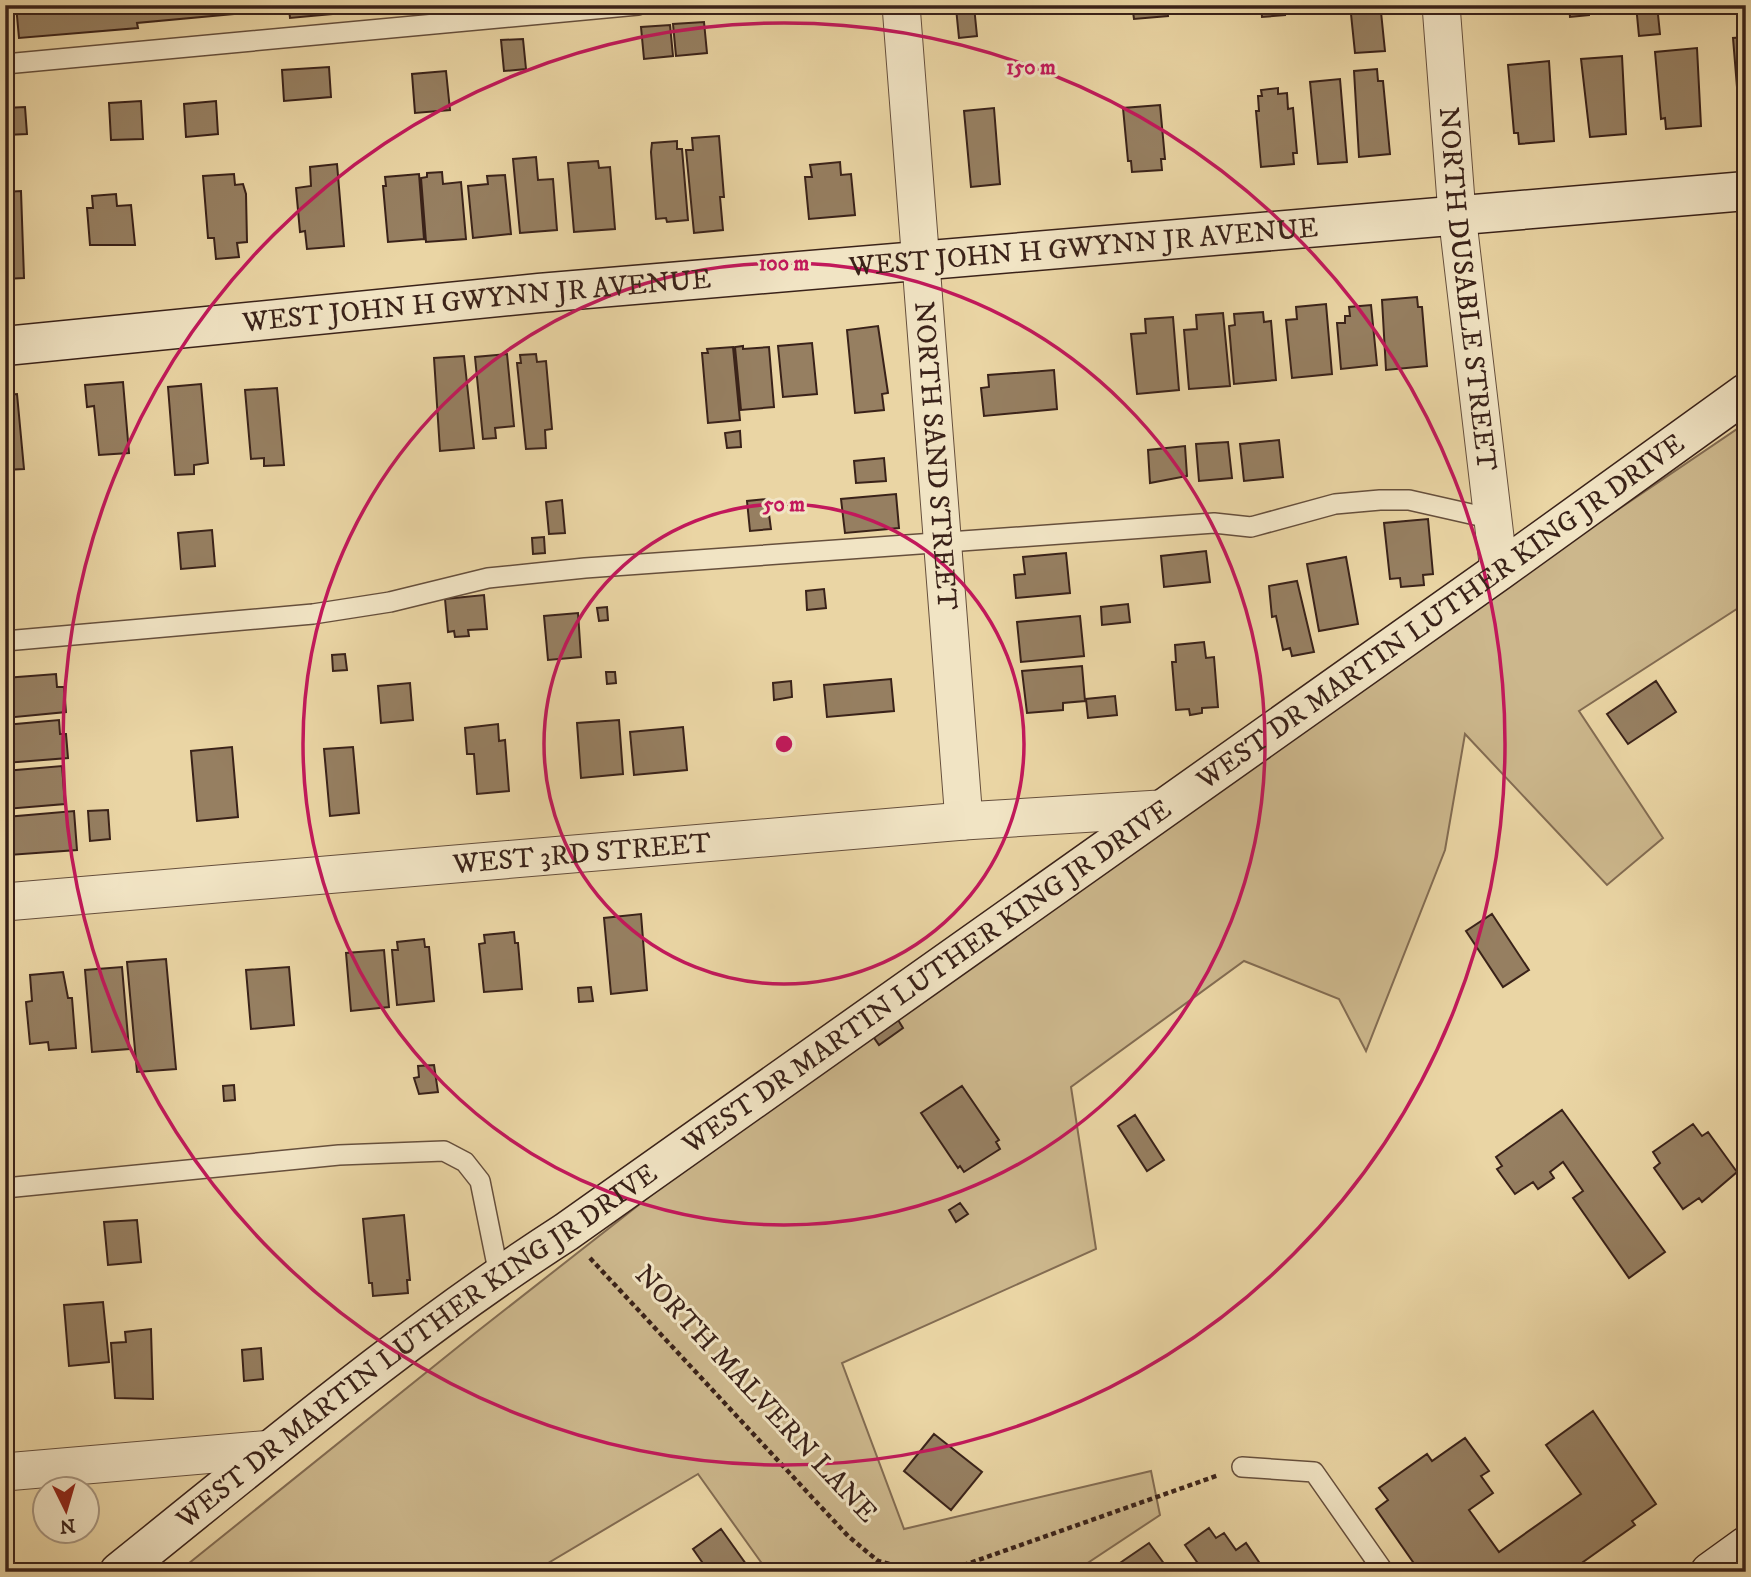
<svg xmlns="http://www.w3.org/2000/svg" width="1751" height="1577" viewBox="0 0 1751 1577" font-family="'IM FELL DW Pica',serif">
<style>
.green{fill:#ccb78c;stroke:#836c52;stroke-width:2}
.building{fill:#967f61;stroke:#3a2219;stroke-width:2}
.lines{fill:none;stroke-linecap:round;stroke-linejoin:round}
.lane-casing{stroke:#664f3c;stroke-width:22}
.street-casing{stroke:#664f3c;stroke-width:39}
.secondary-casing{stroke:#3a2219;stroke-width:41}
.path{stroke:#3a2219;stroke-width:4.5;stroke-dasharray:5 3.5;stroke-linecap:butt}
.lane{stroke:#f1e4c4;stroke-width:19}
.street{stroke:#f1e4c4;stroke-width:37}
.secondary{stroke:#f1e4c4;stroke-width:38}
.ring{fill:none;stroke:#c2185b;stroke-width:3.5}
.labels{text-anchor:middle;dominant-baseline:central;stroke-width:6;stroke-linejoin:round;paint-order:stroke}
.street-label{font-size:28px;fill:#3a2219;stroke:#f1e4c4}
.centre{fill:#c2185b;stroke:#f1e4c4;stroke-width:3.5}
.ring-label{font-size:21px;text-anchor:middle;font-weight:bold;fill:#c2185b;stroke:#f1e4c4;stroke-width:6;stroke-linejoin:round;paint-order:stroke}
</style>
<rect width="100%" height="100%" fill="#ead5a4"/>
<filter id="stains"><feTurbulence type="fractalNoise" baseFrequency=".00286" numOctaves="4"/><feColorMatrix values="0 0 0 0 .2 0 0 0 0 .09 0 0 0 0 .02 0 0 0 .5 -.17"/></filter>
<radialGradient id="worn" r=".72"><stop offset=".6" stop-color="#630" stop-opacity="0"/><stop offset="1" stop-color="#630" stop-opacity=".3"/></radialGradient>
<path class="green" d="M1746,423V603L1579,711L1663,838L1607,885L1465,734L1445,850L1366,1051L1339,999L1244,961L1071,1087L1096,1249L842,1363L904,1529L1151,1471L1160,1515L1074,1572H768L698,1474L533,1572H178L474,1334L950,961Z"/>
<path class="building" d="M16,5H332V14L290,18L289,9L137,23L138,28L19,38Z
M1132,5H1167L1168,16L1134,19Z
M1261,5H1284L1285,15L1262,17Z
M1302,5H1327V8L1303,10Z
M1569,5H1589V15L1570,17Z
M1636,5H1657L1660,34L1639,36Z
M974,6L977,36L959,38L956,8Z
M1381,12L1385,51L1355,53L1351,14Z
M704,22L707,53L676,56L673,24Z
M670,25L673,56L644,59L641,27Z
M1746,37V124H1740L1733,38Z
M523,39L526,69L504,71L501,40Z
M1697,48L1701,126L1666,129L1665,118L1661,119L1655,52Z
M1622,56L1626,134L1590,137L1581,59Z
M1549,61L1554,141L1519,144L1518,133H1514L1508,65Z
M329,67L331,97L284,101L282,70Z
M1377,69L1378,81H1383L1390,154L1359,157L1354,71Z
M446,71L450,110L415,113L412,74Z
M1340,79L1347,162L1318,164L1310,82Z
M1278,88V94L1287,93L1288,109L1293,108L1297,153H1293L1294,164L1261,167L1256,111H1259L1258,96H1262L1261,90Z
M141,101L143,139L111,140L109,103Z
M216,101L218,134L186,137L184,104Z
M1160,105L1165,159H1161L1162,170L1132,172L1131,161H1128L1123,108Z
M25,107L27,134L6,135L5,108Z
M994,108L1000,184L971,187L964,111Z
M719,136L724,197H720L723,230L694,233L686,150H693L692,138Z
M677,141V149H682L688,220L667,222L666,218L656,219L651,152L652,143Z
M536,157L538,180L553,179L557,230L520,233L513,159Z
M598,161L599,168L610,167L615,229L574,232L568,163Z
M840,162L841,175L851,174L855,215L809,219L805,177H812L810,165Z
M337,164L344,246L307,249L305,231L300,232L296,188L311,186L310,167Z
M442,172L443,184L461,182L466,239L426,242L421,178L427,177V173Z
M234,174L235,185L243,184L246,194L247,242L237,243L239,257L216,259L214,238H208L203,176Z
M419,174L424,239L388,242L383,186H386L385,177Z
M505,175L511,234L473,238L468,186L488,184L487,176Z
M21,191L24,278L5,279V192Z
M116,194L117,206L131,205L135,245H90L87,208H93L92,196Z
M1417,297L1418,307H1422L1427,366L1386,370L1382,300Z
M1326,304L1332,374L1292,378L1286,320L1297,319L1296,307Z
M1371,305L1377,365L1341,369L1337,323H1345V316H1350L1349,307Z
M1263,312L1264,322L1271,321L1276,380L1234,384L1229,326L1235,325L1234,314Z
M1223,313L1230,386L1189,389L1184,330L1197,329L1196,315Z
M1173,317L1179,390L1137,394L1131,334L1146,333L1145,319Z
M878,326L888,393L882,394L884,410L855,413L847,330Z
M812,343L817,394L783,397L778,346Z
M743,346V349L769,347L774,407L741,410L735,347Z
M733,347L740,420L708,423L702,353H708L707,349Z
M507,354L514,426L495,428L496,438L483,439L475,357Z
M536,354L537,362L546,361L552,429L545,430L546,448L526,449L517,363H521L520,355Z
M464,356L474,448L440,451L434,358Z
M1054,370L1057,409L984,416L981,388L989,387L988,375Z
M123,382L129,453L99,455L94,406L87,407L85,385Z
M201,384L208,463L194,465V474L175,475L168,387Z
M277,388L284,465L264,466V458L251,459L245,390Z
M17,394L24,469L5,470V395Z
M740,431L741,447L727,448L725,433Z
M1279,440L1283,477L1244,481L1240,444Z
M1228,442L1232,478L1199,481L1196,444Z
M1185,446L1187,476L1150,483L1148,450Z
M884,458L886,481L856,483L854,461Z
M896,494L899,528L845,533L841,499Z
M767,499L771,529L750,531L747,501Z
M562,500L565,533L549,534L546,502Z
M1428,519L1433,574L1423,575L1424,585L1401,587L1400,578L1390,579L1384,523Z
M212,530L215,566L181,569L178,533Z
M544,537L545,553L533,554L532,538Z
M1206,551L1210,582L1164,587L1161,556Z
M1066,553L1070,593L1016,598L1014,575L1025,574L1023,557Z
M1346,557L1358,624L1319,631L1307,564Z
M1297,581L1314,652L1292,656L1290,648L1283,650L1276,616L1272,617L1269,586Z
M824,589L826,608L807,610L806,591Z
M484,595L487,629L468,630L469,636L455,637L454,631L448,632L445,599Z
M1128,604L1130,622L1102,625L1101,607Z
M607,607L608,620L599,621L597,608Z
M578,613L581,657L548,660L544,616Z
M1080,616L1084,656L1021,662L1017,622Z
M1204,642L1206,658L1214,657L1218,707L1202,708V713L1190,715L1189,709L1176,710L1172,662H1176L1175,645Z
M345,654L347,670L333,671L332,655Z
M1082,666L1085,701L1063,703V710L1027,713L1022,671Z
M606,672H615L616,683L607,684Z
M56,674L57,687H64L66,712L5,718V678Z
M891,679L894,711L827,717L824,685Z
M791,681L792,697L774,700L773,683Z
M1656,681L1676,712L1628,744L1607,714Z
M410,683L413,720L381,723L378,686Z
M1115,696L1117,715L1088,718L1086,699Z
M59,720L60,734H66L68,758L5,763V725Z
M619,720L623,774L581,778L577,723Z
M498,724L499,741L505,740L509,791L477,794L474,754H467L465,728Z
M683,727L687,770L634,775L630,732Z
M232,747L238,817L197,821L191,751Z
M353,747L359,813L330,816L324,749Z
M62,766L65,804L6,809L5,771Z
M108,810L110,839L90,841L88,811Z
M74,811L77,850L9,855L6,817Z
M641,914L647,990L611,994L604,918Z
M1492,914L1529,970L1503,987L1466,931Z
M514,932L515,943H518L522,989L484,992L479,944L485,943L484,935Z
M424,939L425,947H429L434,1001L397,1005L392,950H398L397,942Z
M384,950L389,1007L351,1011L346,953Z
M166,959L176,1069L137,1072L127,962Z
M122,967L129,1049L92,1052L85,970Z
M289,967L294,1025L251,1029L246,970Z
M63,972L68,998H72L76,1048L49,1050L48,1042L30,1044L26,1002L32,1001L30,975Z
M591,987L593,1001L579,1002L578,988Z
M895,1015L903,1028L879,1045L870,1032Z
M434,1065L438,1092L419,1094L414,1078L419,1077L418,1066Z
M234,1085L235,1100L224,1101L223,1086Z
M962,1086L999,1140L996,1142L1000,1149L964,1172L960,1166L958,1168L921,1113Z
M1562,1110L1665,1252L1629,1278L1573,1198L1583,1191L1563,1162L1550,1172L1554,1178L1538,1189L1533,1182L1515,1194L1497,1169L1502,1166L1496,1157Z
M1135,1115L1164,1160L1147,1171L1118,1126Z
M1693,1124L1702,1136L1708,1132L1737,1172L1702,1202L1699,1198L1683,1209L1654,1168L1660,1163L1653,1152Z
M960,1203L968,1214L956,1222L949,1210Z
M404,1215L410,1280H407L408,1293L373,1296L372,1283H369L363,1219Z
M137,1220L141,1262L108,1265L104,1222Z
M103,1302L109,1362L69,1366L64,1305Z
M151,1329L153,1399L115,1398L111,1343L126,1342L125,1332Z
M261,1348L263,1379L244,1381L242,1350Z
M1593,1411L1656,1504L1632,1521L1635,1525L1569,1572H1420L1376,1509L1388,1500L1379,1488L1427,1454L1432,1461L1465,1438L1489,1471L1481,1476L1493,1493L1469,1510L1499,1552L1581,1494L1546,1445Z
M934,1434L982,1472L951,1510L904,1471Z
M1209,1528L1216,1538L1224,1533L1236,1550L1246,1543L1263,1568L1258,1572H1204L1185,1545Z
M721,1529L746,1564L734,1572H709L693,1549Z
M1149,1543L1168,1569L1122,1572L1117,1565Z"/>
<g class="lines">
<defs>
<path id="lane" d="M5,64L638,5
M5,641L313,614L390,602L488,578L585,568L1214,523L1251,527L1335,504L1380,500H1409L1493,519
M5,1188L339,1155L444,1151L465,1162L480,1181L499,1275
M1242,1467L1314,1472L1384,1572"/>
<g id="street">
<path id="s1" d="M901,5L964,821"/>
<path id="s2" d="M1441,5L1457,214L1499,571"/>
<path id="s3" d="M5,902L964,821L1159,809"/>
<path d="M5,1472L272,1449"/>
</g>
<g id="secondary">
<path id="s4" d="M5,346L539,293L1746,191"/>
<path id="s5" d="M119,1572C265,1455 409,1333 566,1232L1499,571L1746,393"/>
<path d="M1710,1572L1746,1546"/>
</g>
</defs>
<use href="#lane" class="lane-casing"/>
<use href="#street" class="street-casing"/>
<use href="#secondary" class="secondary-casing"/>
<path class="path" d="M590,1258L848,1536L878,1561L921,1572
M921,1572L967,1564L1219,1475"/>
<use href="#lane" class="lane"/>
<use href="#street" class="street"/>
<use href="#secondary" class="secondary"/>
</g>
<g class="ring">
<circle cx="784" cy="744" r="240"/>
<circle cx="784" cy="744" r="481"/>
<circle cx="784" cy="744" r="721"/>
</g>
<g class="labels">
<g class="street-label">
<text stroke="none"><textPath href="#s4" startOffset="1083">WEST JOHN H GWYNN JR AVENUE</textPath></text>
<text stroke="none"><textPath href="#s2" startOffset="285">NORTH DUSABLE STREET</textPath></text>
<text stroke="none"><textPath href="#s4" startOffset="474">WEST JOHN H GWYNN JR AVENUE</textPath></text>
<text stroke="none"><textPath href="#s1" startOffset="452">NORTH SAND STREET</textPath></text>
<text stroke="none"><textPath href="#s5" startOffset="1634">WEST DR MARTIN LUTHER KING JR DRIVE</textPath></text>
<text stroke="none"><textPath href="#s3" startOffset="579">WEST 3RD STREET</textPath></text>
<text stroke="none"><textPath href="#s5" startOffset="1004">WEST DR MARTIN LUTHER KING JR DRIVE</textPath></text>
<text stroke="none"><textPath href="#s5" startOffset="374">WEST DR MARTIN LUTHER KING JR DRIVE</textPath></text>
<text transform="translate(756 1394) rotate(47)">NORTH MALVERN LANE</text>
</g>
</g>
<circle cx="784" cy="744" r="10" class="centre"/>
<g class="ring-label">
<text x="1031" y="74">150 m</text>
<text x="784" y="270">100 m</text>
<text x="784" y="511">50 m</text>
</g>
<rect width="1751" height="1577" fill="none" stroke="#ead5a4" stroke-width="28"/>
<rect x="7" y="7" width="1737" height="1563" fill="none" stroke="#3a2219" stroke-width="3.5"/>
<rect x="14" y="14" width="1723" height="1549" fill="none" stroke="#3a2219" stroke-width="2"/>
<g transform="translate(66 1510) rotate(175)"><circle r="33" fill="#f1e4c4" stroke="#a89680" stroke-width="2"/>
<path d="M0-5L12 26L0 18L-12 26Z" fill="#8f2418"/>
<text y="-10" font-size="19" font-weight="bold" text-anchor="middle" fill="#3a2219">N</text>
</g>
<rect width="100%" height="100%" filter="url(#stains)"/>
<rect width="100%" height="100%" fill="url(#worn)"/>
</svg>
